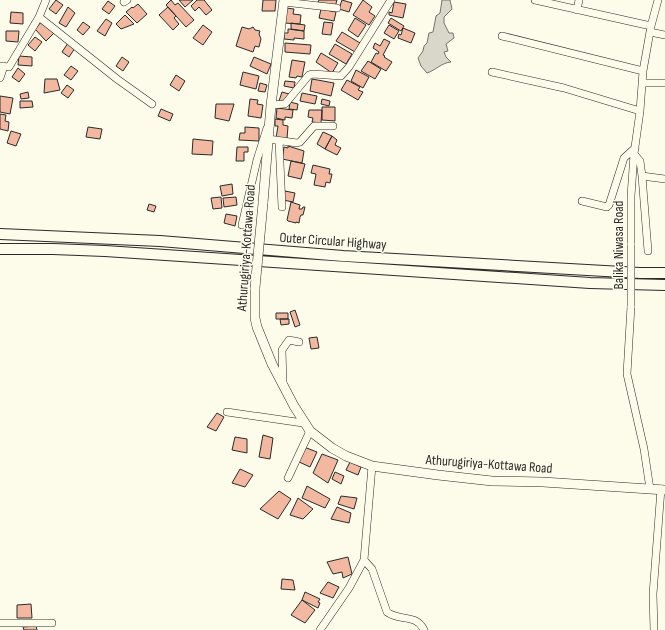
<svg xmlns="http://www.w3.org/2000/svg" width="665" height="630" viewBox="0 0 665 630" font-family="'Sofia Sans Condensed',sans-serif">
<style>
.water{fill:#d8d7c9;stroke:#74746e}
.building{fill:#f2b8a0;stroke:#2b2b2b}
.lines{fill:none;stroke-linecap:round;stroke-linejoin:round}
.minor-casing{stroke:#2b2b2b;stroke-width:8}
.major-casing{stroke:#2b2b2b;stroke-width:10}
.highway-casing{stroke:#2b2b2b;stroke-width:12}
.minor{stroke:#fdfbea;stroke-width:7}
.major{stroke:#fdfbea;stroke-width:9}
.highway{stroke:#fdfbea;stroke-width:10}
.minor-bridge-casing{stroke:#2b2b2b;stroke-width:8;stroke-linecap:butt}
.major-bridge-casing{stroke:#2b2b2b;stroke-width:10;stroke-linecap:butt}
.minor-bridge{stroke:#fdfbea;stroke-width:7}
.major-bridge{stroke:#fdfbea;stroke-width:9}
.labels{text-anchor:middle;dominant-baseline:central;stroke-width:3;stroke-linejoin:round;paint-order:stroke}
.street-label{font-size:14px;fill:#2b2b2b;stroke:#fdfbea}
</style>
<rect width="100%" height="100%" fill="#fdfbea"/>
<path class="water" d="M442,0H450L452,9L444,17V23L449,33H453L454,38L446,44L448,51L444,52L446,57L451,62C441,63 436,70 427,73L421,66L418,58L423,51L424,46L427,43L429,33L433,32L436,16L440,13Z"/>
<path class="building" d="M56,0L63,5L56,14L49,9Z
M171,0L175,5L178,3L194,20L186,27L166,5Z
M179,0H193L185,7Z
M197,0H204L212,10L206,15L199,7L195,11L191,6Z
M263,0H276L275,11H262Z
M319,0H337L335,7L318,2Z
M342,0L352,3L349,12L339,9Z
M363,0L372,7L369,12L375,16L369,25L353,15Z
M108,1L115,6L109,14L102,9Z
M394,2L406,4L403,18L389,15V12L392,13Z
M138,4L147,14L137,23L126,12L132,7L133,8Z
M68,7L75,13L66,27L59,23Z
M168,7L176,16L174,18L179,24L173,30L159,15Z
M286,8L294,9L293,14L301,15L300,24L284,23Z
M321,9L336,12L334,21L319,18Z
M11,12L23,13V24L10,23Z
M125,15L134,24L121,29L116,24Z
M355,18L366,25L358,37L348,30Z
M391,18L404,26L401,31L388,23Z
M106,19L112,23L105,36L97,31Z
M42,21L54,33L46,41L35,29Z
M83,22L90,27L83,35L77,30Z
M324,22L333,23L331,35L322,34Z
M291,23L305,25L304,31L291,29Z
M203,25L212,32L203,45L193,38Z
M389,25L399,31L394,39L384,33Z
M242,27L249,29L253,27L255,30L260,31L259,34L261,39L259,47L255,46L253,52L236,46Z
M403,28L415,33L411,43L398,38L399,34L401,35Z
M288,29L304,31V39L294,38V40L284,39V33H288Z
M6,31H19L18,42L6,41Z
M342,32L360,43L355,52L336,41Z
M35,37L42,42L35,51L28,45Z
M384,39L390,42L383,55L385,56L384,57L392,62L386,71L371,62L376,53L378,54L379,52L373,48L375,43L380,46Z
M68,43L75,48L69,57L62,52Z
M285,43L311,45L310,54L285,52Z
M335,44L352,54L346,64L329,54Z
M321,53L338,63L332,73L316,62Z
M19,56L32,57V66L18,65Z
M122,57L129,62L123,71L116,66Z
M254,57L271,64L267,74L250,66Z
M292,60L305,62L302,77L297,76L296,78L289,77Z
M368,61L381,69L375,79L361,71Z
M71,66L78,71L71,80L64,75Z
M18,68L25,74L19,82L12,77Z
M356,70L369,77L363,88L351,81Z
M243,72L259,76L256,89L240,85Z
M176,75L185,81L179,91L170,85Z
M45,79H57L60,90L44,93Z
M312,79L334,83L331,96L310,91Z
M347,80L360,87L358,90L363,92L358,100L341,90Z
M285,81L295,82L294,88L284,86Z
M260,83L267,85L265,92L258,91Z
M67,85L74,90L68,98L61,93Z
M28,92L29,98L21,99L20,94Z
M282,92L289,94L284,103L279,101Z
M302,93L317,96L315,104L300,101Z
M0,96L13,98L10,114L0,112Z
M250,99L258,100L257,104L263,105L261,118L248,116Z
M322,99L330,101L329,106L321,104Z
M20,101H32L33,107L20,108Z
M290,102L298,104L297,110L289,109Z
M216,104H234L229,121L215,118Z
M322,107H335V121L322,120Z
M277,108L293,110L292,118L285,117V120L276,118Z
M161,109L173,114L170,121L158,116Z
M309,110H322L321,123L312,122L313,118L308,117Z
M0,114L6,115L5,121L9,122L8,131L0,129Z
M275,119L283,120V125L288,126L287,139L276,138L278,126H275Z
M88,127L102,129L100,139L86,137Z
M245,127L259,128V141L239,140L240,133H245Z
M11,131L21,134L16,146L7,143Z
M323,132L332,136L325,149L317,144Z
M332,136L337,140L335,145L341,148L337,155L325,149Z
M193,139L213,141L212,155L192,154Z
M288,146L304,151L302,163L282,159L284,147L288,148Z
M237,147H248V152H244V161H236Z
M291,161L305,164L301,179L288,176Z
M313,165L330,169L329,174H332L330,183L326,182L325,187L314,185L316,174L311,173Z
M232,184L233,194L222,196L220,186Z
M285,191L295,193L293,202L283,200Z
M221,197L222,208L213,209L211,198Z
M236,197L237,205L224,207L223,198Z
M291,202L300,205L299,209H302L303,207H305L303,215H301L300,217L299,223L296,222V223L288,221L287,220Z
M149,204L156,206L154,212L147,210Z
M226,214L237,216L235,226L224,223Z
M295,310L300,325L295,327L290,312Z
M276,313H288V319H276Z
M280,319H289V324L281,325Z
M317,337L319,348L311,349L309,338Z
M217,413L224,417L216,431L207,427Z
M263,435L273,438L270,459L259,457Z
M235,437L247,439V453L232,450Z
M304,447L317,452L310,467L297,461Z
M322,454L338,460L328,483L313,473Z
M350,462L361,467L358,475L346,470Z
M240,469L253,475L245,487L232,483Z
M335,472L344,476L341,484L332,479Z
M307,486L330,499L325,508L302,498Z
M279,491L291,499L278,519L260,509Z
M341,496L357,498L354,509L338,504Z
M298,498L313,509L303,519L290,515Z
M337,507L351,513L349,523L331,519Z
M348,557L352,574L343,578L342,572L333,574L327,562Z
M282,579L293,580L295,590L281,589Z
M328,582L339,587L333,598L320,593Z
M305,592L320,599L318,602L320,603L318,608L302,600Z
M302,600L315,610L305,623L291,615Z
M31,604L32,618H17V605Z
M36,626L37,630H24L23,627Z"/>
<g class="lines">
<defs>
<path id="minor" d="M535,0L651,26
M124,2L127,0
M284,2L337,8
M577,10L579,0
M39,17L117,79L152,104
M650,32L665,35
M502,36L643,71
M0,66L9,67L39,17L46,0
M492,72L564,88L640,111
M0,78L4,66
M642,83H665
M271,105L285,104L309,75L313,74L341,76L349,67L391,0
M268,139L297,143L300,142L314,126H333
M279,141L282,207
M634,154L640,161L642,176L648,251
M642,176L665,179
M582,201L607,207L609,205L624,158L635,148
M242,225L257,160L267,128
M631,245V196L634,154L640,111L643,71L651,26L658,0
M631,306L627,374L644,449L650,489
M283,384L282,350L289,340L299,342
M227,412L303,423
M288,478L310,431
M364,560L372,569L387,612C400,622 416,613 424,630
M0,623H52
M320,630L349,588L364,560L372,466
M654,630L653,594L661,489"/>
<path id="major" d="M263,203L271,105L284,0
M255,288V318L257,327L272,364L294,406L310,431L332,448L346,456L372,466L438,475L492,481L543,482L665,490"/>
<path id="highway" d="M0,234L160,241L343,256L640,273H665
M0,249H53L105,251L590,283L665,285"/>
</defs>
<use href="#minor" class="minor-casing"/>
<use href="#major" class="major-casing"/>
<use href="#highway" class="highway-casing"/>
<use href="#minor" class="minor"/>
<use href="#major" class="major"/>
<use href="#highway" class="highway"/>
<defs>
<path id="minor-bridge" d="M631,306V245"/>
<path id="major-bridge" d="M255,288L263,203"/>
</defs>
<use href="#minor-bridge" class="minor-bridge-casing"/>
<use href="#major-bridge" class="major-bridge-casing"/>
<use href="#minor-bridge" class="minor-bridge"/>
<use href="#major-bridge" class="major-bridge"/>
</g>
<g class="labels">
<g class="street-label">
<text transform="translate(333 241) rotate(4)">Outer Circular Highway</text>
<text transform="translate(618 245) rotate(-90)">Balika Niwasa Road</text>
<text transform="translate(246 248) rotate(-86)">Athurugiriya-Kottawa Road</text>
<text transform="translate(489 464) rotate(4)">Athurugiriya-Kottawa Road</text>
</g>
</g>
</svg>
